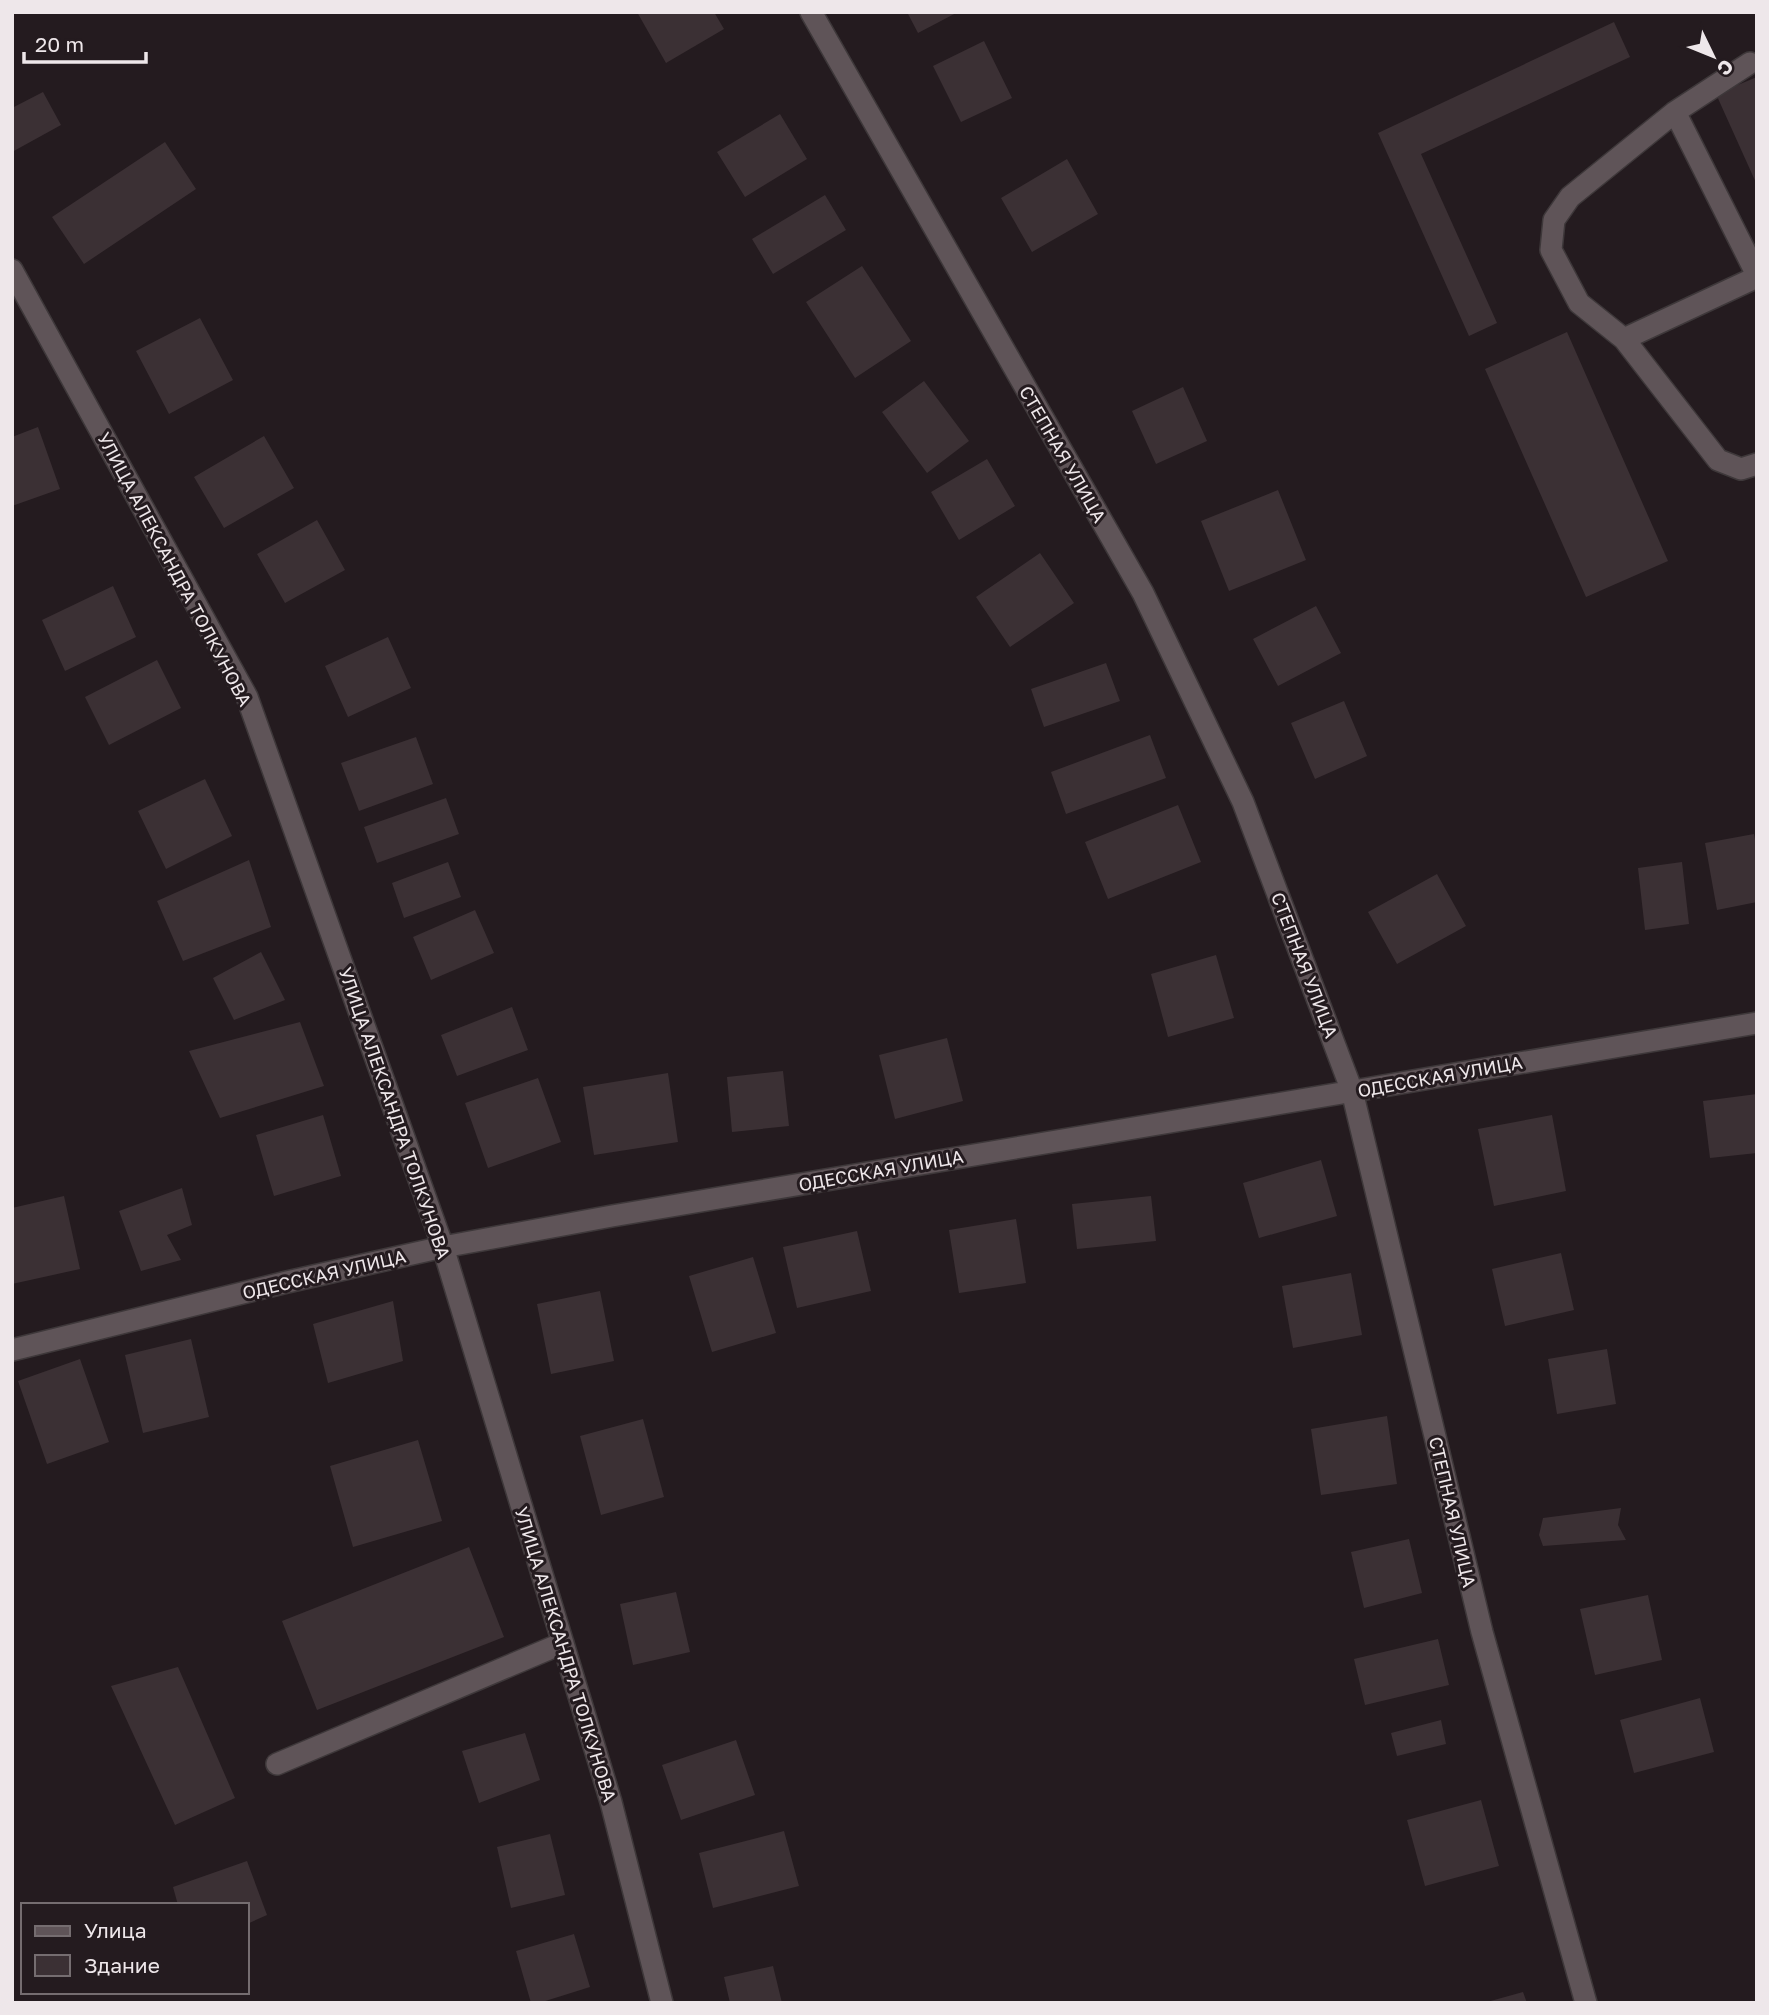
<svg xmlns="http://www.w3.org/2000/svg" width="1769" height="2015" viewBox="0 0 1769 2015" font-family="'Golos Text',sans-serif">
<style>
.building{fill:#3b3034}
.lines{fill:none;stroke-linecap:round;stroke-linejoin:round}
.lane-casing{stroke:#3e383a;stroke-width:24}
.street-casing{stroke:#3e383a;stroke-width:24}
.lane{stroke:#5f5458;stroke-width:21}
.street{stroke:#5f5458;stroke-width:21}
.labels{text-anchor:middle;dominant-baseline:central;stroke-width:6;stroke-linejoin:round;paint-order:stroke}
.street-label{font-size:18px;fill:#eee7ea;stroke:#241b1f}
</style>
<rect width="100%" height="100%" fill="#241b1f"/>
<path class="building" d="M637,12H714L724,29L666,63Z
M907,12H958L918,33Z
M1614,22L1630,57L1421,154L1497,323L1469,336L1378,133Z
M984,41L1012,98L961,122L933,66Z
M1757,77V185L1716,94Z
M43,92L61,125L12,152V108Z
M780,114L807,159L745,197L717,152Z
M165,142L196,189L84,264L52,217Z
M1067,159L1098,214L1032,252L1001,198Z
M825,195L846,230L773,274L752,239Z
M862,266L911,341L855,378L806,302Z
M200,318L233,380L169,414L136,351Z
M1567,332L1668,561L1586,597L1485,369Z
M924,381L969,441L927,473L882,412Z
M1183,387L1207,441L1156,464L1132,411Z
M38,427L60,489L12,506V437Z
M264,436L294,488L224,528L194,477Z
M987,459L1015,506L959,540L931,492Z
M1278,490L1306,560L1229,591L1201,521Z
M317,520L345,570L285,603L257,554Z
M1040,553L1074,603L1010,647L976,597Z
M113,586L136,637L65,671L42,620Z
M1316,606L1341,653L1278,686L1253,639Z
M388,637L411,688L348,717L325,666Z
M157,660L181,708L109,745L85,697Z
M1106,663L1120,701L1044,727L1031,689Z
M1344,701L1367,756L1315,779L1291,723Z
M1150,735L1166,778L1066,814L1051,772Z
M416,737L433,784L359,811L341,763Z
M205,779L232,836L166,869L138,811Z
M446,798L459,834L377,863L364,827Z
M1178,805L1201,862L1108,899L1085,842Z
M1754,834L1757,851V902L1717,910L1705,843Z
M249,860L271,927L183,961L157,901Z
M448,862L461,897L404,918L392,883Z
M1682,862L1689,924L1645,930L1638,868Z
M1437,874L1466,926L1397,964L1368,912Z
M475,910L494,953L431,980L413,937Z
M261,952L285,1000L234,1020L213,978Z
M1216,955L1234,1018L1168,1037L1151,974Z
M512,1007L528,1050L457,1076L441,1035Z
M300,1022L324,1086L220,1118L189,1051Z
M947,1038L963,1101L895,1119L879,1055Z
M783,1071L789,1126L732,1132L727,1077Z
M668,1073L678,1142L594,1155L583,1087Z
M538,1078L561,1142L488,1168L465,1103Z
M1757,1094V1153L1710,1158L1703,1101Z
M323,1115L341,1176L274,1196L256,1135Z
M1552,1115L1566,1191L1494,1206L1478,1129Z
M1321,1160L1337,1216L1259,1238L1243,1183Z
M182,1188L192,1225L167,1235L181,1260L141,1271L119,1211Z
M64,1196L80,1269L12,1284V1208Z
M1151,1196L1156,1241L1077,1249L1072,1204Z
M1016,1219L1026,1283L959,1293L949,1230Z
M857,1231L871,1291L797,1308L783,1247Z
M1561,1253L1574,1310L1505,1326L1492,1269Z
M753,1257L776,1333L712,1352L689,1276Z
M1351,1273L1362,1335L1293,1348L1282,1286Z
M600,1291L614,1361L551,1374L537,1304Z
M393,1301L403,1361L328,1383L313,1324Z
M191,1339L209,1417L143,1433L125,1355Z
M1607,1349L1616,1404L1557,1414L1548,1359Z
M80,1359L109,1442L47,1464L18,1381Z
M1387,1416L1397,1484L1321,1495L1311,1429Z
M643,1419L664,1497L601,1515L580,1436Z
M418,1440L442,1521L353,1547L330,1466Z
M1621,1508L1618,1525L1626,1540L1543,1546L1539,1535L1543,1518Z
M1409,1539L1422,1593L1364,1608L1351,1552Z
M469,1547L504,1637L317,1710L282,1621Z
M676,1592L690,1652L633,1665L620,1604Z
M1648,1595L1662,1660L1595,1675L1580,1609Z
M1438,1639L1449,1685L1365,1705L1354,1659Z
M178,1667L235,1798L175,1825L111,1686Z
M1700,1698L1714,1752L1634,1773L1620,1720Z
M1441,1720L1446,1744L1397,1756L1391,1733Z
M525,1733L540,1780L479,1803L462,1751Z
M736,1740L755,1795L681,1820L662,1765Z
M1481,1800L1499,1866L1425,1886L1407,1820Z
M784,1831L799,1886L713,1908L699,1853Z
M550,1834L565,1895L511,1908L497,1847Z
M247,1861L267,1915L247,1924V1905H178L173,1887Z
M574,1934L590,1987L539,2003H531L516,1951Z
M773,1966L782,2003H730L724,1977Z
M1523,1992L1527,2003H1487V2002Z"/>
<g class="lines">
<defs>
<path id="lane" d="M1750,63L1675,112L1570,197L1554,220L1551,250L1579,303L1624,339L1757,277
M1675,112L1757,275
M1624,339L1718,460L1741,469L1757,464"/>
<path id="street" d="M811,12L1143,593L1243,802L1352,1091L1482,1632L1586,2003
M12,270L247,697L443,1247L611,1802L662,2003
M12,1350L287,1282L443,1247L612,1216L1757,1023
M277,1764L563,1643"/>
</defs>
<use href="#lane" class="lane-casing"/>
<use href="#street" class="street-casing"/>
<use href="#lane" class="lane"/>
<use href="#street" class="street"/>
</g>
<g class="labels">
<g class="street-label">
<text transform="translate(1063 454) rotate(60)">СТЕПНАЯ УЛИЦА</text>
<text transform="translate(175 569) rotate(62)">УЛИЦА АЛЕКСАНДРА ТОЛКУНОВА</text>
<text transform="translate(1305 965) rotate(69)">СТЕПНАЯ УЛИЦА</text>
<text transform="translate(1440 1076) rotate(-10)">ОДЕССКАЯ УЛИЦА</text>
<text transform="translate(395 1113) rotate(71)">УЛИЦА АЛЕКСАНДРА ТОЛКУНОВА</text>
<text transform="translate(881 1170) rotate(-10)">ОДЕССКАЯ УЛИЦА</text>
<text transform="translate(324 1274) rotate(-13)">ОДЕССКАЯ УЛИЦА</text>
<text transform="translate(1453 1512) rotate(77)">СТЕПНАЯ УЛИЦА</text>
<text transform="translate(566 1654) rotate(73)">УЛИЦА АЛЕКСАНДРА ТОЛКУНОВА</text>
</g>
</g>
<rect width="1769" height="2015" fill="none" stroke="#eee7ea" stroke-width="28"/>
<rect x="21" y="1903" width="228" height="91" fill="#241b1f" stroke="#756d70" stroke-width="2"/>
<rect x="35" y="1926" width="35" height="10" fill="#5f5458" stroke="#756d70" stroke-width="2"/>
<text x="84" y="1938" font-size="21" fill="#eee7ea">Улица</text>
<rect x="35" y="1955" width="35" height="21" fill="#3b3034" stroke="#756d70" stroke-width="2"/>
<text x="84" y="1973" font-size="21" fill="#eee7ea">Здание</text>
<g transform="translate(1713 56) rotate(133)" stroke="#241b1f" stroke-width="5" paint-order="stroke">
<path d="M0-5L12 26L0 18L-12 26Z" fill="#eee7ea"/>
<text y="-10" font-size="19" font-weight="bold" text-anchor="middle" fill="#eee7ea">С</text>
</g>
<path d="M24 52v10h122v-10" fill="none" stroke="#eee7ea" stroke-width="3.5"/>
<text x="35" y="52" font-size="21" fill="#eee7ea" stroke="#241b1f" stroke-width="5" paint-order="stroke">20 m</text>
</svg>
